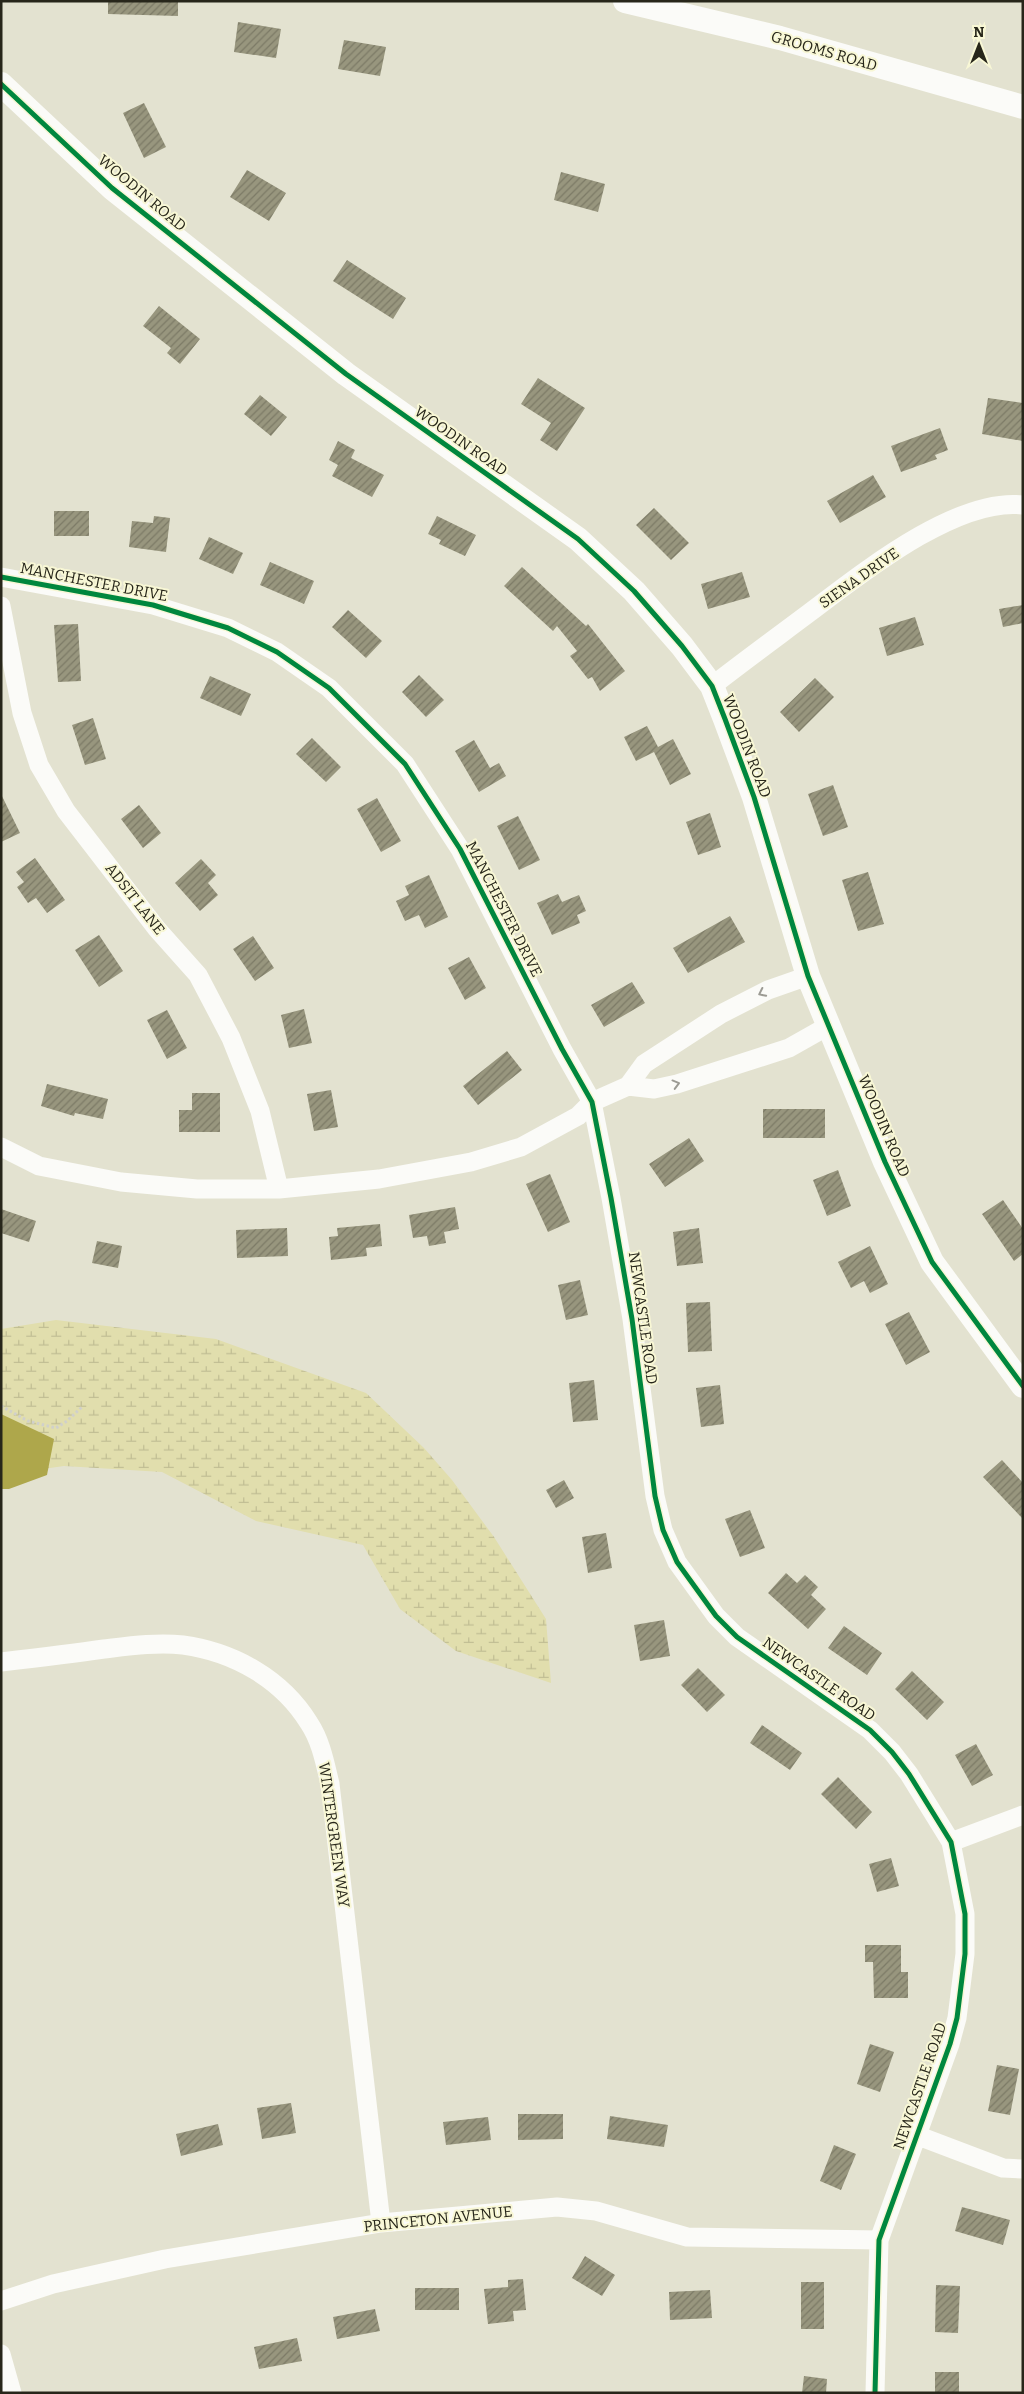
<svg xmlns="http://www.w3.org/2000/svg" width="1024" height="2394" viewBox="0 0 1024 2394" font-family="Bitter,serif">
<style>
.wetland{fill:url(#wetland-marsh)}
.water{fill:#aea74b}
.building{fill:url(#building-hatch)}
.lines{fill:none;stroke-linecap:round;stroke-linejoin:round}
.path{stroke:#d0d0cb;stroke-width:3;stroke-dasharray:2.5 2.5;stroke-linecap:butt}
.minor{stroke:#fbfbf8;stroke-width:19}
.tertiary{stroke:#fbfbf8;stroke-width:24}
.cycleway-casing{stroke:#f8f7d5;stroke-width:8}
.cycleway{stroke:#00873e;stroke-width:5}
.oneway{stroke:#9c9b94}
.labels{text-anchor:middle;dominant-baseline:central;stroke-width:4;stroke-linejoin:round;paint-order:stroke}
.street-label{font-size:15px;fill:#27261a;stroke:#f8f7d5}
</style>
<defs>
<pattern id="wetland-marsh" width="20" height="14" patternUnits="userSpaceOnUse" patternTransform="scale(1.25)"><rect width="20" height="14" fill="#e1dead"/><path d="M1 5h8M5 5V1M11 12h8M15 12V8" fill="none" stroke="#c1be94"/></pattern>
<pattern id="building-hatch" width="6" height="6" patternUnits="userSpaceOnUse" patternTransform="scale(1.25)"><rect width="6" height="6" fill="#98967e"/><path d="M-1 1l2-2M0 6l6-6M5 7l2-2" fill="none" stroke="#7c7a66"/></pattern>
</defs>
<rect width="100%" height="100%" fill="#e3e2d0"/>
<path class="wetland" d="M56,1320L216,1339L366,1393L424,1448L452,1480L494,1537L546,1619L551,1683L456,1651L400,1609L363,1545L256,1521L162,1472L64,1466L1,1475V1329Z"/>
<path class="water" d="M1,1414L54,1439L47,1475L9,1489H1Z"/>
<path class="building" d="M108,1H178V16L108,14Z
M238,22L281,29L276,58L234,52Z
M344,40L386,47L380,76L338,69Z
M144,103L166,147L144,158L123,113Z
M247,170L286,193L269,221L230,197Z
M561,172L605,184L598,212L554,200Z
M347,260L406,298L393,319L333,281Z
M159,306L200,339L180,364L167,353L171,348L143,326Z
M538,378L585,408L557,451L540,440L551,423L521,404Z
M260,395L287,417L271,436L244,414Z
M988,398L1023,403V441L982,434Z
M940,428L948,450L935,455L937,459L901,472L891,446Z
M338,441L355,450L351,458L384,475L372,497L332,476L338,465L329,460Z
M873,475L886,497L840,523L827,501Z
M654,508L689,543L671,560L636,525Z
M54,511H89V536H54Z
M154,516L170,518L166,552L129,547L132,521L153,523Z
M437,516L476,535L465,556L439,544L441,540L428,534Z
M209,537L243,553L233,574L199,559Z
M270,562L314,581L304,604L260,585Z
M522,567L586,626L588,624L625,671L600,691L592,677L588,679L570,656L577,651L557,626L553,631L504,586Z
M742,572L750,597L708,609L701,584Z
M1023,605V623L1003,627L999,609Z
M348,610L382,641L366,658L332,627Z
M915,617L924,645L887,656L879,628Z
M78,624L81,681L58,682L54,625Z
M419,675L444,700L426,717L402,692Z
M210,676L251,694L241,716L200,698Z
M815,678L834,697L799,732L780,712Z
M93,718L106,759L85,765L72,725Z
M647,726L658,747L673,739L691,774L670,785L654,752L636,761L624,737Z
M312,738L341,767L326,782L296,754Z
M474,740L490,768L499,763L506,776L479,792L455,751Z
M833,785L848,827L823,836L808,794Z
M1,794L20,833L1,842Z
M377,798L401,841L381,852L357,809Z
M139,805L161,833L143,848L121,819Z
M710,813L721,847L698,855L686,822Z
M518,816L540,860L519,870L497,826Z
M35,858L65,900L47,913L36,898L28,903L17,887L24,882L16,872Z
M201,859L216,875L208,883L218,895L200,911L175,883Z
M868,872L884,924L858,931L842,880Z
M429,875L448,917L425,928L419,915L405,921L396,901L409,895L405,886Z
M558,894L562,902L579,895L586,911L577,915L580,923L552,935L537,903Z
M730,916L745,942L688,973L673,948Z
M99,935L123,971L99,987L75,950Z
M253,936L274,968L255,981L233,949Z
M469,957L486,988L465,1000L448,968Z
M632,982L645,1003L604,1027L591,1005Z
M304,1009L312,1043L289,1048L281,1015Z
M167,1010L187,1048L167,1059L147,1020Z
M507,1051L522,1070L478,1105L463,1086Z
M47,1084L108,1099L103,1119L75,1113L74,1116L41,1106Z
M331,1090L338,1127L314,1131L307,1094Z
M192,1093H220V1132H179V1110H192Z
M763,1109H825V1138H763Z
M689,1138L704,1161L665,1187L649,1164Z
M838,1170L851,1206L827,1216L813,1180Z
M550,1174L570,1222L548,1232L526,1184Z
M1003,1200L1023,1229V1254L1014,1261L982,1214Z
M455,1207L459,1229L444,1232L446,1243L429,1246L427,1236L413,1238L409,1215Z
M1,1209L36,1221L29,1242L1,1233Z
M380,1224L382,1246L366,1248L367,1256L331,1260L329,1237L338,1236L337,1228Z
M287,1228L288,1256L237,1258L236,1230Z
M699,1228L703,1263L677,1266L673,1232Z
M97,1241L122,1246L118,1268L92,1263Z
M870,1246L888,1284L870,1293L864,1281L851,1288L838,1262Z
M580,1280L588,1315L566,1320L558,1285Z
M710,1302L712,1351L688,1352L686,1303Z
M909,1312L930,1352L906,1365L885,1324Z
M594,1380L598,1420L573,1422L569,1383Z
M720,1385L724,1424L701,1427L696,1388Z
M1002,1460L1023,1483V1519L983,1477Z
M564,1480L574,1498L556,1508L546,1490Z
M750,1510L765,1548L740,1557L725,1519Z
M606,1533L612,1568L588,1573L582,1537Z
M786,1573L797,1583L805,1575L818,1587L811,1595L826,1609L808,1629L768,1593Z
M664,1620L670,1656L640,1661L634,1625Z
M844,1626L882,1653L867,1675L828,1648Z
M698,1668L725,1695L707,1712L681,1685Z
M912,1671L944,1702L927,1720L895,1689Z
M762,1725L802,1753L790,1770L750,1743Z
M976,1744L993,1775L972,1786L955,1755Z
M838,1777L872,1812L856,1829L821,1794Z
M891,1858L899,1886L877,1892L869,1864Z
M865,1945H901V1972H908V1998H874L873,1962H865Z
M870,2044L894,2052L880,2092L857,2084Z
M997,2065L1019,2069L1010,2115L988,2111Z
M291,2103L296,2133L262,2139L257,2108Z
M518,2114H563V2139L518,2140Z
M610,2116L668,2125L664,2147L607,2139Z
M488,2117L491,2140L446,2145L443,2122Z
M218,2124L223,2145L181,2156L176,2134Z
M834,2145L856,2154L841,2190L820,2181Z
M962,2207L1010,2220L1003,2245L955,2231Z
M585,2256L615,2275L602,2296L572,2278Z
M523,2279L526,2310L513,2311L514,2321L488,2324L484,2289L508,2287V2280Z
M801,2282H824V2329H801Z
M936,2285L960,2286L958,2333L935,2332Z
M415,2288H459V2310H415Z
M710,2290L712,2318L670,2320L669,2292Z
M375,2309L380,2331L337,2339L333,2317Z
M297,2338L302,2361L259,2369L254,2347Z
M935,2372H959V2393H935Z
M804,2376L827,2379L826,2393H802Z"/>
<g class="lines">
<path class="path" d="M1,1406L28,1421L56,1428L67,1421L83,1406"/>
<path class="minor" d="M1,577L153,605L228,628L277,652L329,688L405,764L460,849L562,1049L592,1102L611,1198L632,1319L655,1496L663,1530L677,1562L716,1616L737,1637L870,1730L892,1752L909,1774L951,1842L965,1914V1954L957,2018L950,2044L879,2240L875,2393
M1,606L22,713L39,765L66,811L157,929L198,975L231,1038L260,1111L279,1189
M712,686C744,661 777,637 809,613C861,574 956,497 1023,505
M628,1086L644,1064L721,1014L768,990L808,976
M1,1147L39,1166L121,1182L197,1189H279L379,1179L471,1162L521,1147L578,1116L592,1102L628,1086L654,1089L677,1084L789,1048L828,1026
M1,1662C35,1658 69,1654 104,1649C129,1646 157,1642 183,1645C234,1652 282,1679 309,1723C321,1741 325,1763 330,1784L381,2223
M951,1842L1023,1815
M916,2135L1003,2168L1023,2169
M1,2301L53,2284L165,2259L381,2223L557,2207L596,2211L687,2237L879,2240
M1,2354L12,2393"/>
<path class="tertiary" d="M625,1L780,38L1023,107
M1,84L112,188L346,374L578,539L634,591L682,646L712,686L725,719L754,797L808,976L885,1162L932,1262L1023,1386"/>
<defs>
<path id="cycleway" d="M1,84L112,188L346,374L578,539L634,591L682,646L712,686L725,719L754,797L808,976L885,1162L932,1262L1023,1386
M1,577L153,605L228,628L277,652L329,688L405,764L460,849L562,1049L592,1102L611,1198L632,1319L655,1496L663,1530L677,1562L716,1616L737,1637L870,1730L892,1752L909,1774L951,1842L965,1914V1954L957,2018L950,2044L879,2240L875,2393"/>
</defs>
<use href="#cycleway" class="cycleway-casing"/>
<use href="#cycleway" class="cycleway"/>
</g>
<defs><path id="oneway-chevron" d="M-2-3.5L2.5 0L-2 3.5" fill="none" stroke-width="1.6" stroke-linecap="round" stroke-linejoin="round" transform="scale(1.25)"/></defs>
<g class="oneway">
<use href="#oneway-chevron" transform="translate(762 993) rotate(154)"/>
<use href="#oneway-chevron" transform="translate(676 1084) rotate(-15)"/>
</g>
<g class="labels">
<g class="street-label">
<text transform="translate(824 51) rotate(16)">GROOMS ROAD</text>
<text transform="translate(142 193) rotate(40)">WOODIN ROAD</text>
<text transform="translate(461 441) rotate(35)">WOODIN ROAD</text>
<text transform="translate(859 578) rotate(-35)">SIENA DRIVE</text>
<text transform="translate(94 582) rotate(11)">MANCHESTER DRIVE</text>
<text transform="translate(747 746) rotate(69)">WOODIN ROAD</text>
<text transform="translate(135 899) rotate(52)">ADSIT LANE</text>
<text transform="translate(504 909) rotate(63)">MANCHESTER DRIVE</text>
<text transform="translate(884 1126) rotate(67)">WOODIN ROAD</text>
<text transform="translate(643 1318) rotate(82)">NEWCASTLE ROAD</text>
<text transform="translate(819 1679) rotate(35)">NEWCASTLE ROAD</text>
<text transform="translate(334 1835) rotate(82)">WINTERGREEN WAY</text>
<text transform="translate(920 2086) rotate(-71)">NEWCASTLE ROAD</text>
<text transform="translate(438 2219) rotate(-6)">PRINCETON AVENUE</text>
</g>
</g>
<rect width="1024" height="2394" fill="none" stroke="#27261a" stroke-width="5"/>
<g transform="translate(979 45)" stroke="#f8f7d5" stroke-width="4" paint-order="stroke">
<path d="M0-4L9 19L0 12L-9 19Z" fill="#27261a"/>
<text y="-8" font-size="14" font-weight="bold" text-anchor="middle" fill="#27261a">N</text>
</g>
</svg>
